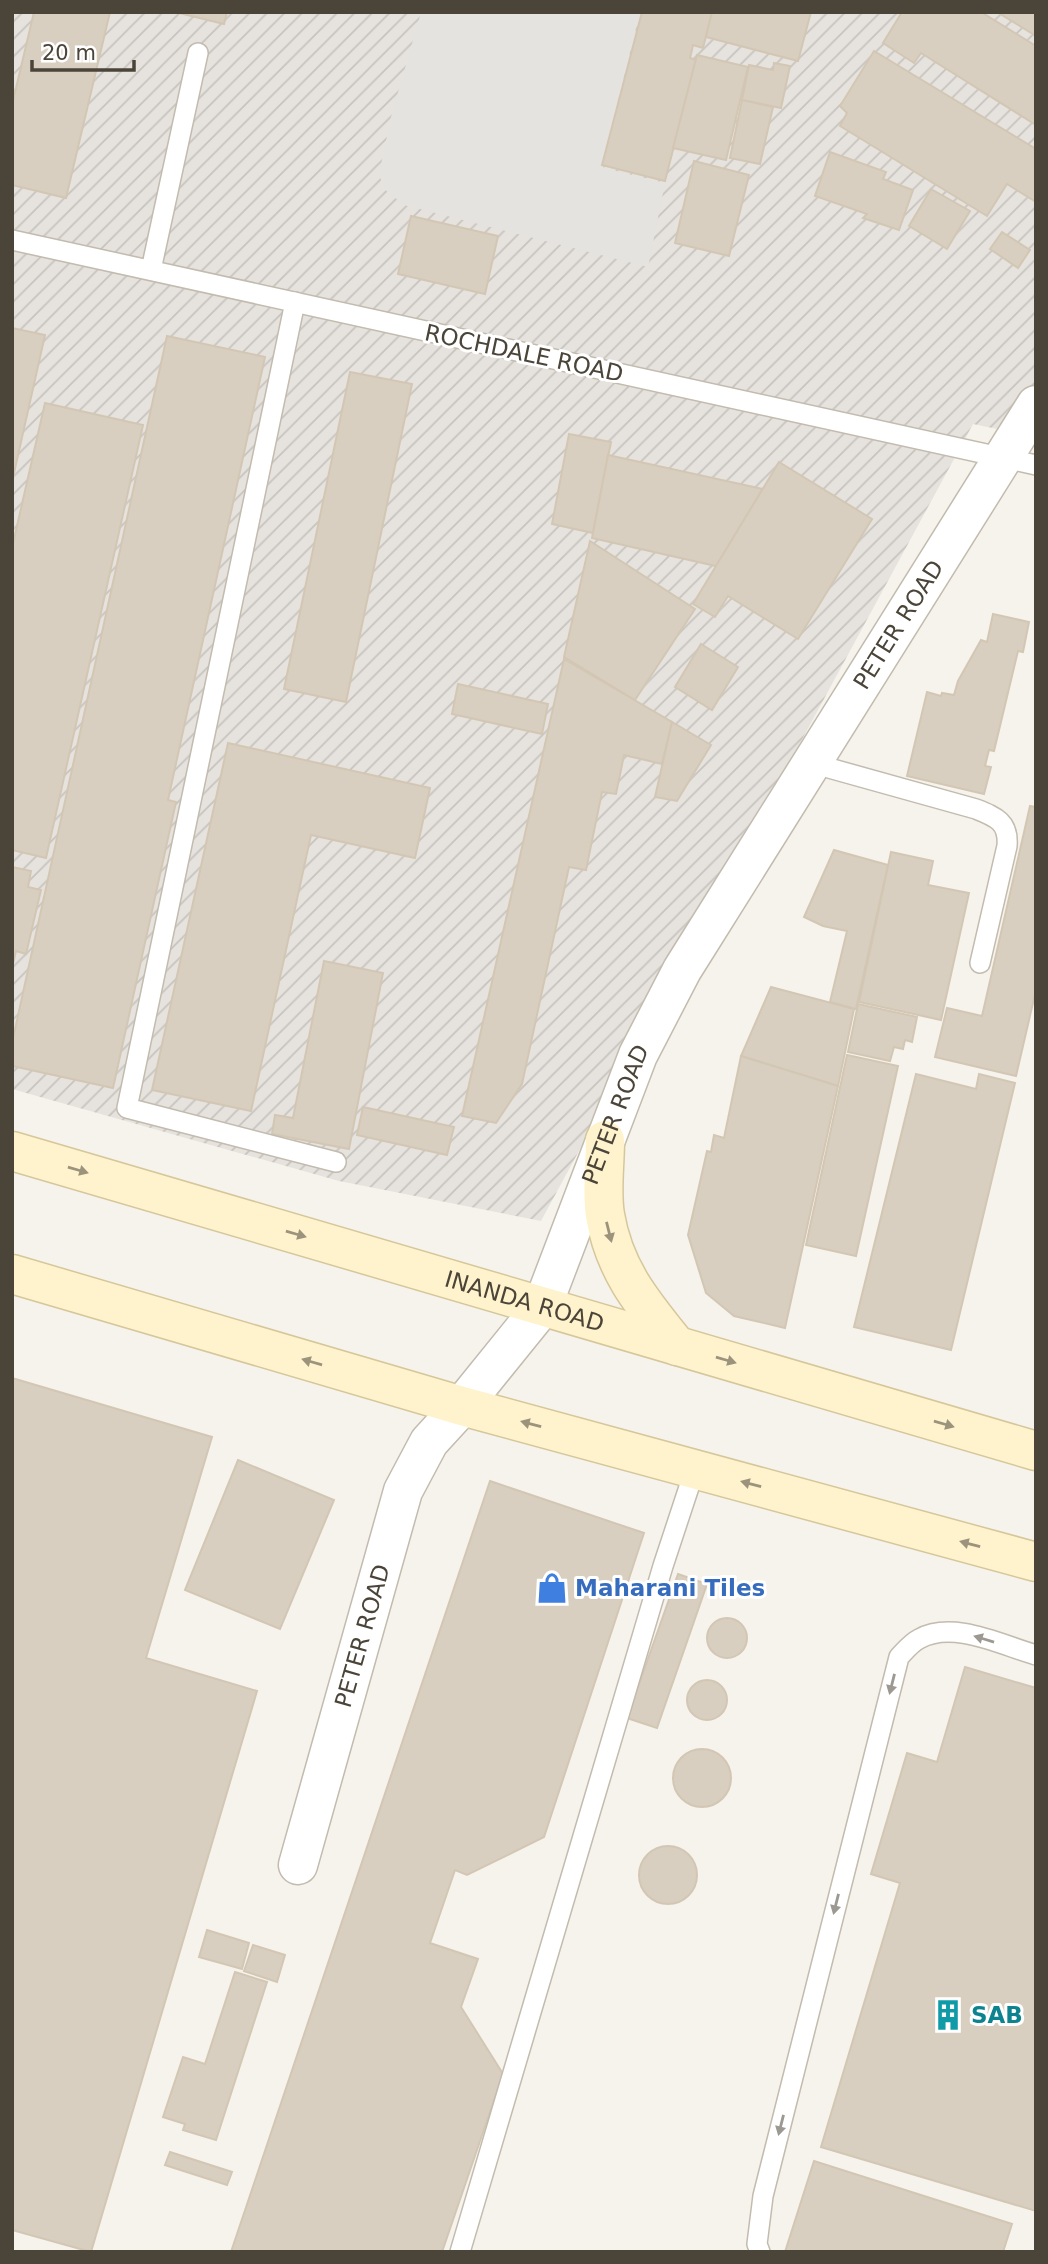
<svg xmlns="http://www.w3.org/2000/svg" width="1048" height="2264" viewBox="0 0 1048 2264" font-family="'DejaVu Sans',sans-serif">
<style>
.industrial{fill:url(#industrial-furrows)}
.parking{fill:#e5e3e0}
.building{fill:#d8cfc1;stroke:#d3c7b4;stroke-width:2}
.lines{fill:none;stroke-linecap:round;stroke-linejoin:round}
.lane-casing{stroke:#c2bbae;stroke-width:22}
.street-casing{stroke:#c2bbae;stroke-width:41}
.secondary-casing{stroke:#d6c79b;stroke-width:41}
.lane{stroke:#fff;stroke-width:19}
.street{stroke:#fff;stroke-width:38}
.secondary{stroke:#fff3cd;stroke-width:38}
.oneway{fill:#9c937c}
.oneway2{fill:#9c9892}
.labels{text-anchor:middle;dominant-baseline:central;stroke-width:6;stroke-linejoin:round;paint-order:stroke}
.street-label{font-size:23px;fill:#4b4439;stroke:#fff}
.shop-label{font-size:23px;font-weight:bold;fill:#366cbe;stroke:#fff;text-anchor:start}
.culture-label{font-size:23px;font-weight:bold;fill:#0d838f;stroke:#fff;text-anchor:start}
</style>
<defs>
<pattern id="industrial-furrows" width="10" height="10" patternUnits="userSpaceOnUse" patternTransform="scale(1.75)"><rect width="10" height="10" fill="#e6e2dd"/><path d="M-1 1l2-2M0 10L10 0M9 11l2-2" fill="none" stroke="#c7c3be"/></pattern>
</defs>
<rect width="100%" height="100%" fill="#f6f3ec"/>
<polygon class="industrial" points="12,12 1036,12 1036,437 973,424 541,1221 339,1181 12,1089"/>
<polygon class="parking" points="421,12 640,12 602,165 604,168 665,183 648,267 404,205 384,189 379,174 391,117"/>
<g class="building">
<polygon points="34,12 110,12 66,198 12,185 12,105"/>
<polygon points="175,12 227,12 224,24"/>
<polygon points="642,12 712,12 703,48 693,45 690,58 696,60 665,181 602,165"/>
<polygon points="712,12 811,12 798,61 706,37"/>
<polygon points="902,12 981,12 1036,46 1036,125 921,53 914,63 883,43"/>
<polygon points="997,12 1036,12 1036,36"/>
<polygon points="874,51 1036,149 1036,202 1007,184 987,216 840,126 847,113 840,106"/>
<polygon points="697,55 748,67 726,160 673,148"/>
<polygon points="774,63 790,66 781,108 742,100 749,65 773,70"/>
<polygon points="742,100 773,107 760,164 730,158"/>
<polygon points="830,152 886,172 883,179 913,190 899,230 863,218 867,214 815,196"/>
<polygon points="694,161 749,175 729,256 675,243"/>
<polygon points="931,189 970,211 947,249 909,226"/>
<polygon points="411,216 498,236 485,294 398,274"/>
<polygon points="1002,232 1030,250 1018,268 990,249"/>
<polygon points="12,328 45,335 12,482"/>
<polygon points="167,336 265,357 168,800 176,802 113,1088 12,1066 12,1043"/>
<polygon points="350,372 412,384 346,702 284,689"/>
<polygon points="45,403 143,425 46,858 12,850 12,548"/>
<polygon points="569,434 611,442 593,533 552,524"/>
<polygon points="608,455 763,489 716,566 592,538"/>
<polygon points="779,462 872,519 798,639 728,596 715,617 693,604"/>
<polygon points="590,541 695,609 635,700 564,657"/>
<polygon points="993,614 1029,622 1023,652 1018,651 994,751 989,750 985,766 991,767 984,794 907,776 927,692 941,696 942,693 954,695 958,681 981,640 987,642"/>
<polygon points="701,644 738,667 712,710 675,687"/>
<polygon points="564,659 672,722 662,764 624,755 616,794 602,792 586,870 569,867 522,1084 496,1123 462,1116"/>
<polygon points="458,684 548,704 542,734 452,714"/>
<polygon points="672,722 711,745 677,801 655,797"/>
<polygon points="228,743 430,788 415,858 311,835 251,1111 152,1090"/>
<polygon points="1030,806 1036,807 1036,990 1016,1076 935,1057 947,1008 982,1016"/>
<polygon points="834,850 888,865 856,1009 830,1002 847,931 823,926 804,917"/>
<polygon points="891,852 933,861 928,885 969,893 941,1020 859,1002"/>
<polygon points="12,867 31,871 28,887 41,890 26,954 16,951 12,968"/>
<polygon points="324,961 383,973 349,1149 272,1134 275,1115 293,1118"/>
<polygon points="771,987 854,1009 838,1086 741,1056"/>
<polygon points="858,1004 917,1017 912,1042 905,1040 903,1049 894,1047 890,1061 848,1052"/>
<polygon points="847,1055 898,1066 856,1256 806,1245"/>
<polygon points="741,1056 838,1086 785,1328 734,1316 706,1293 688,1235 707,1151 711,1152 714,1135 724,1138"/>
<polygon points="916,1074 976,1089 979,1074 1015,1083 951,1350 854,1327"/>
<polygon points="363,1107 454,1127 447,1155 357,1135"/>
<polygon points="12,1378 212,1437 146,1658 257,1691 91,2252 12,2230"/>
<polygon points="238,1460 334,1500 280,1629 185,1590"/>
<polygon points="490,1481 644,1533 544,1837 467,1875 455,1870 430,1943 478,1959 461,2007 503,2074 442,2252 231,2252"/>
<polygon points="678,1574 707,1584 657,1728 627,1718"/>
<circle cx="727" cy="1638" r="20"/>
<polygon points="965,1667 1036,1688 1036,2211 821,2147 900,1883 871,1874 907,1753 937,1762"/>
<circle cx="707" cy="1700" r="20"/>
<circle cx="702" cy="1778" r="29"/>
<circle cx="668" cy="1875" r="29"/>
<polygon points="207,1930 249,1943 242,1969 199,1957"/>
<polygon points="253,1945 285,1955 277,1982 244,1971"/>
<polygon points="235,1972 267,1982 216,2140 183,2130 185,2124 163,2117 183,2057 205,2064"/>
<polygon points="170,2152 232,2172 227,2185 165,2165"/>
<polygon points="814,2161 1012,2224 1003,2252 785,2252"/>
</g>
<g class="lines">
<defs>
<g id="lane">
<polyline points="12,240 1036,465"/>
<polyline points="151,270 198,53"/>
<polyline points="295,302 127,1108 336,1162"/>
<path d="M811,763l165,46c20,8 33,13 31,37l-27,117"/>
<polyline points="460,2252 663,1566 695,1469"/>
<path d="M760,2252l-3,-8 6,-48 136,-539c6,-6 12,-14 20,-18 34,-19 82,6 117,16"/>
</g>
<g id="street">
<path id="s1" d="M298,1865l105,-374 26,-49 33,-36 80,-99 96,-252 44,-85 354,-565"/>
</g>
<g id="secondary">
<path d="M605,1140c0,24 -4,52 0,75 9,55 38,89 72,131"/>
<path id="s2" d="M12,1151l1024,300"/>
<polyline points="12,1274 462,1406 1036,1562"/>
</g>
</defs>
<use href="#lane" class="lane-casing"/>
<use href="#street" class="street-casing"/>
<use href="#secondary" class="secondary-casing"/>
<use href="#lane" class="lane"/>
<use href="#street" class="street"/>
<use href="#secondary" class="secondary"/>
</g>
<defs><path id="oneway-solid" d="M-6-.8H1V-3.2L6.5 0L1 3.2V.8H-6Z" transform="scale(1.75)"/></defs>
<g class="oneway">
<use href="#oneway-solid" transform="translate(78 1170) rotate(16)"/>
<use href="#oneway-solid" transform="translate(609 1232) rotate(76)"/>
<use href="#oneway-solid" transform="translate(296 1234) rotate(16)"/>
<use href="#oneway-solid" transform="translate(726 1360) rotate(16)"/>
<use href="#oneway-solid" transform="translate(312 1362) rotate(-164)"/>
<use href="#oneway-solid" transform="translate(531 1424) rotate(-165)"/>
<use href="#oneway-solid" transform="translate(944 1424) rotate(16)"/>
<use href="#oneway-solid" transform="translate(751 1484) rotate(-165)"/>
<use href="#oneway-solid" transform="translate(970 1544) rotate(-165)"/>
</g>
<g class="oneway2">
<use href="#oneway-solid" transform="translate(984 1639) rotate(-163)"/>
<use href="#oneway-solid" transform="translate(892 1684) rotate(104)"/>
<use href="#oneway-solid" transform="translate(836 1904) rotate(104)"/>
<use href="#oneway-solid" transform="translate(781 2125) rotate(104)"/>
</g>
<defs>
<symbol id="shop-bare" viewBox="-9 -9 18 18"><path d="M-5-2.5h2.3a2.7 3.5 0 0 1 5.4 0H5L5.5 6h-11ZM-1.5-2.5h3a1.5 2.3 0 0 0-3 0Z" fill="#3f7fe0" stroke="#fff" stroke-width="2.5" paint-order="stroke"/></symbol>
<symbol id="building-bare" viewBox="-9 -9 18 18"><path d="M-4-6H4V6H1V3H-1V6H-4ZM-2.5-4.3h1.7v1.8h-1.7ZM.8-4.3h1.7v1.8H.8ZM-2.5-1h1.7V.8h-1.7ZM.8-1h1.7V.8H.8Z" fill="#0f9aa8" stroke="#fff" stroke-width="2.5" paint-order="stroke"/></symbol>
</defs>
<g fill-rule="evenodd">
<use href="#shop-bare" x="530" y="1566" width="44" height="44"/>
<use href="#building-bare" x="926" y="1993" width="44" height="44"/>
</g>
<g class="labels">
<g class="street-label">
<text transform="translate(524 353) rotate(12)">ROCHDALE ROAD</text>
<text stroke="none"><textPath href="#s1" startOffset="1393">PETER ROAD</textPath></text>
<text stroke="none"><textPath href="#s1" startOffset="826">PETER ROAD</textPath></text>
<text stroke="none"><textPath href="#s2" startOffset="534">INANDA ROAD</textPath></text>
<text stroke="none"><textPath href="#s1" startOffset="238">PETER ROAD</textPath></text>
</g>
<g class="shop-label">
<text x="575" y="1588">Maharani Tiles</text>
</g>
<g class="culture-label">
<text x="971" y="2015">SAB</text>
</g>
</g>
<rect width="1048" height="2264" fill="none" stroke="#4b4439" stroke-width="28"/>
<path d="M32 60v10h102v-10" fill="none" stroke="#4b4439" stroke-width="3.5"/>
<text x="42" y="60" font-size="21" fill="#4b4439" stroke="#ffffff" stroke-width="5" paint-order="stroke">20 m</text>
</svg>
